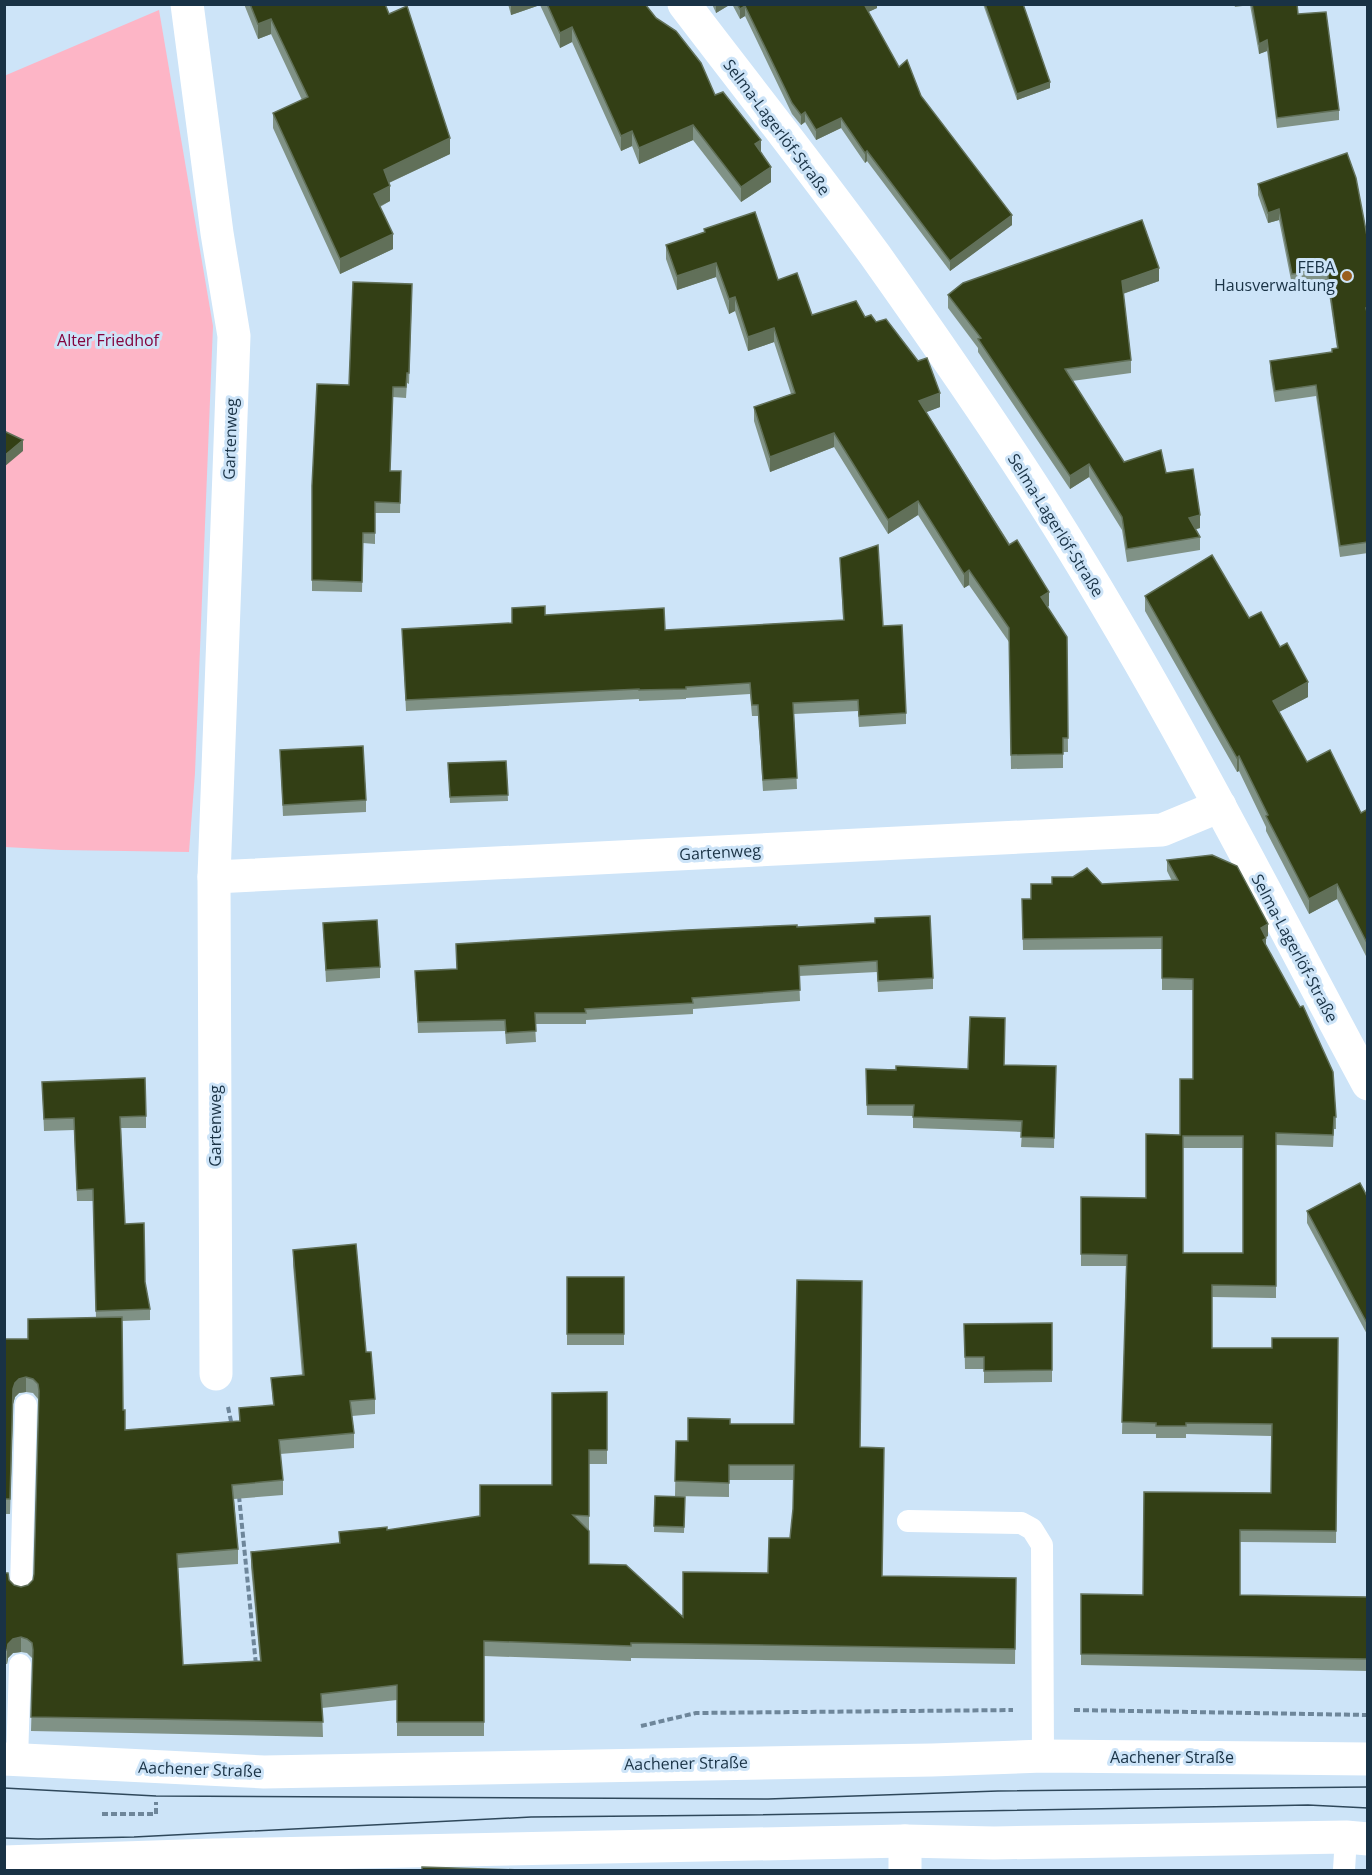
<svg xmlns="http://www.w3.org/2000/svg" width="1372" height="1875" viewBox="0 0 1372 1875" font-family="'Open Sans',sans-serif">
<style>
.green{fill:#fdb5c6}
.lines{fill:none;stroke-linecap:round;stroke-linejoin:round}
.path{stroke:#6e869a;stroke-width:4;stroke-dasharray:6 3;stroke-linecap:butt}
.service{stroke:#fff;stroke-width:22}
.minor{stroke:#fff;stroke-width:33}
.secondary{stroke:#fff;stroke-width:33}
.tram{stroke:#2f485b;stroke-width:1.5}
.wall{fill:#809286;fill-rule:evenodd}
.shaded-wall{fill:#617059}
.building{fill:#333f15;stroke:#617059;stroke-width:1.5;fill-rule:evenodd}
.poi-dot{fill:#9a5f1f;stroke:#cde4f8;stroke-width:2}
.labels{text-anchor:middle;dominant-baseline:central;stroke-width:6;stroke-linejoin:round;paint-order:stroke}
.street-label{font-size:16px;fill:#193245;stroke:#cde4f8}
.poi-label{font-size:16px;fill:#193245;stroke:#cde4f8;text-anchor:end}
.park-label{font-size:16px;fill:#83033d;stroke:#cde4f8}
</style>
<rect width="100%" height="100%" fill="#cde4f8"/>
<polygon class="green" points="159,10 213,326 195,773 189,852 61,850 5,847 4,76"/>
<g class="lines">
<g class="path">
<polyline points="228,1407 232,1426"/>
<polyline points="239,1496 256,1665"/>
<polyline points="1074,1710 1368,1715"/>
<polyline points="641,1726 696,1713 1013,1710"/>
<polyline points="102,1814 156,1814 156,1802"/>
</g>
<g class="service">
<polyline points="908,1521 1021,1523 1032,1529 1042,1545 1043,1756"/>
<polyline points="21,1588 26,1405"/>
<polyline points="17,1760 20,1665"/>
<polyline points="1344,1870 1346,1837"/>
</g>
<g class="minor">
<polyline points="187,4 217,233 234,336 214,877 1162,830 1220,806"/>
<path d="M684,4c64,84 129,166 191,251 56,79 111,158 163,239 122,190 223,391 330,590"/>
<polyline points="214,877 216,1374"/>
<polyline points="905,1870 905,1841"/>
</g>
<g class="secondary">
<polyline points="4,1759 264,1772 932,1760 1043,1756 1368,1759"/>
<polyline points="4,1862 213,1855 905,1841 994,1843 1346,1837 1368,1839"/>
</g>
<g class="tram">
<polyline points="4,1788 156,1796 768,1799 998,1791 1368,1787"/>
<polyline points="4,1838 38,1839 134,1837 531,1817 745,1815 1308,1805 1368,1808"/>
</g>
</g>
<g class="wall">
<polygon points="244,4 385,4 450,154 389,183 390,201 380,207 393,249 340,274 273,128 273,113 302,100 271,34 258,39"/>
<polygon points="508,4 645,4 761,153 771,182 741,202 693,140 639,164 632,146 621,151 572,42 560,48 540,5 511,15"/>
<polygon points="712,4 731,4 716,13"/>
<polygon points="732,4 877,4 877,8 868,12 899,67 921,96 1012,225 950,271 867,161 865,163 841,128 816,140 805,122 801,125 792,114 745,16 740,19"/>
<polygon points="983,4 1023,4 1050,88 1017,100"/>
<polygon points="1234,4 1297,4 1298,14 1339,110 1339,120 1277,128 1267,51 1259,54 1250,5 1235,7"/>
<polygon points="1258,184 1368,241 1368,553 1340,557 1316,396 1275,402 1270,372 1270,361 1332,352 1337,348 1327,280 1292,285 1279,220 1268,223 1258,195"/>
<polygon points="704,229 778,280 812,315 865,317 940,407 926,412 1049,606 1047,607 1067,637 1068,752 1063,752 1063,768 1011,769 1009,642 969,585 964,588 918,515 888,534 834,447 770,472 754,421 754,407 791,394 774,342 748,351 735,311 729,314 716,277 677,290 666,259 666,245 704,232"/>
<polygon points="1159,281 1123,294 1131,360 1131,373 1072,381 1124,462 1166,473 1200,528 1196,529 1200,537 1200,550 1127,562 1122,530 1089,477 1070,489 978,352 978,348 948,308 948,295"/>
<polygon points="412,295 409,384 407,383 406,398 393,397 390,471 401,471 400,513 375,513 375,544 363,543 362,592 312,591 312,486 349,385"/>
<polygon points="840,558 883,626 906,713 906,724 859,727 858,711 794,714 797,789 763,791 758,716 752,716 750,694 686,698 686,699 639,701 639,699 406,711 402,629 512,623 545,615 665,630 843,620"/>
<polygon points="1145,596 1249,618 1308,697 1279,712 1307,762 1361,813 1368,809 1368,960 1337,899 1309,914 1266,831 1266,827 1239,771 1237,772 1145,611"/>
<polygon points="280,750 366,800 366,812 283,816"/>
<polygon points="506,761 508,801 450,803 448,763"/>
<path d="M1167,860l101,76 -2,1v10l70,170v12h-2l-1,18 -57,-2v153l-64,-1v51h60l66,-10 -2,205 -96,-1v53l128,2v74l-287,-6v-71l62,1 128,-102v-57l-85,-2v4h-30v-4h-34l4,-168h-45v-69l65,1 34,-63 13,-56v-89h-31v-41l-139,1 -1,-51h9l71,-15 70,-3 -5,-10zM1183,1148h60v105h-60z"/>
<polygon points="323,923 380,967 380,978 326,982"/>
<polygon points="797,927 933,978 933,989 878,992 877,972 799,976 800,1001 693,1009 693,1014 586,1020 586,1024 535,1024 536,1042 506,1044 505,1031 418,1033 415,971 457,969 456,944"/>
<polygon points="1004,1065 1056,1066 1054,1148 1021,1147 1022,1132 913,1128 913,1116 867,1115 866,1069 968,1069"/>
<polygon points="42,1082 146,1116 146,1128 121,1128 125,1224 145,1282 150,1309 150,1320 122,1321 123,1410 125,1430 239,1421 239,1408 273,1405 271,1378 302,1375 293,1265 293,1250 366,1352 375,1399 375,1414 352,1416 354,1433 354,1448 280,1454 283,1480 283,1495 234,1499 238,1549 238,1564 178,1568 183,1665 260,1661 251,1567 251,1552 339,1543 339,1532 387,1530 480,1516 552,1485 607,1392 607,1464 589,1464 589,1564 683,1617 768,1573 790,1538 793,1509 794,1480 729,1480 729,1497 675,1496 676,1441 688,1441 730,1424 860,1447 882,1576 1016,1578 1015,1664 631,1658 631,1661 484,1656 484,1736 397,1736 397,1700 322,1708 323,1737 31,1731 33,1663 32,1658 27,1653 21,1652 13,1653 8,1658 7,1664 4,1664 4,1573 14,1585 21,1587 28,1585 33,1580 34,1574 39,1404 38,1399 33,1393 26,1392 19,1393 15,1397 13,1404 10,1514 4,1514 4,1339 28,1339 96,1318 93,1201 77,1201 74,1130 44,1131"/>
<polygon points="1368,1198 1368,1336 1307,1223 1307,1211"/>
<rect x="567" y="1277" width="57" height="68"/>
<polygon points="1052,1323 1052,1382 984,1383 984,1369 965,1369 964,1324"/>
<polygon points="655,1496 685,1497 684,1533 654,1532"/>
</g>
<g class="shaded-wall">
<polygon points="511,4 540,4 540,5 511,15"/>
<polygon points="716,4 731,4 716,13"/>
<polygon points="864,4 877,4 877,8 864,14"/>
<polygon points="745,6 745,16 740,19 740,9"/>
<polygon points="271,19 271,34 258,39 258,24"/>
<polygon points="572,27 572,42 560,48 560,33"/>
<polygon points="1267,40 1267,51 1259,54 1259,44"/>
<polygon points="1050,82 1050,88 1017,100 1017,94"/>
<polygon points="805,112 805,122 801,125 801,115"/>
<polygon points="841,118 841,128 816,140 816,130"/>
<polygon points="693,125 693,140 639,164 639,148"/>
<polygon points="632,131 632,146 621,151 621,136"/>
<polygon points="450,138 450,154 384,185 384,170"/>
<polygon points="761,140 761,155 755,144"/>
<polygon points="867,151 867,161 865,163 865,153"/>
<polygon points="771,167 771,182 741,202 741,187"/>
<polygon points="390,186 390,201 374,209 374,194"/>
<polygon points="1279,209 1279,220 1268,223 1268,213"/>
<polygon points="1012,215 1012,225 950,271 950,261"/>
<polygon points="393,234 393,249 340,274 340,259"/>
<polygon points="716,263 716,277 677,290 677,276"/>
<polygon points="1159,268 1159,281 1122,294 1122,281"/>
<polygon points="735,297 735,311 729,314 729,299"/>
<polygon points="774,328 774,342 748,351 748,337"/>
<polygon points="940,393 940,407 919,415 919,401"/>
<polygon points="834,433 834,447 770,472 770,457"/>
<polygon points="23,440 23,451 4,467 4,456"/>
<polygon points="1089,464 1089,477 1070,489 1070,476"/>
<polygon points="918,501 918,515 888,534 888,520"/>
<polygon points="1200,515 1200,528 1189,531 1189,518"/>
<polygon points="969,570 969,585 964,588 964,574"/>
<polygon points="1049,592 1049,606 1041,611 1041,597"/>
<polygon points="1308,682 1308,697 1273,715 1273,701"/>
<polygon points="1239,756 1239,771 1237,772 1237,758"/>
<polygon points="1337,884 1337,899 1309,914 1309,899"/>
<polygon points="1268,924 1268,936 1261,939 1261,928"/>
<polygon points="1266,938 1266,950 1263,940"/>
<polygon points="26,1377 26,1392 19,1393 15,1397 13,1404 10,1514 13,1389 15,1383 19,1379"/>
<polygon points="21,1637 21,1652 13,1653 8,1658 7,1664 7,1650 8,1644 13,1639"/>
</g>
<g class="building">
<polygon points="250,4 385,4 389,14 407,6 450,138 384,170 390,186 374,194 393,234 340,259 273,113 308,97 271,19 258,24"/>
<polygon points="547,4 645,4 656,18 676,31 701,63 715,95 723,92 761,140 755,144 771,167 741,187 693,125 639,148 632,131 621,136 572,27 560,33"/>
<polygon points="737,4 864,4 899,67 907,60 921,96 1012,215 950,261 867,151 865,153 841,118 816,130 805,112 801,115 792,103 745,6 740,9"/>
<polygon points="985,4 1023,4 1050,82 1017,94"/>
<polygon points="1252,4 1297,4 1298,14 1326,12 1339,110 1277,118 1267,40 1259,44"/>
<polygon points="1347,153 1356,178 1368,241 1368,307 1366,308 1368,316 1368,542 1340,546 1316,385 1275,391 1270,361 1332,352 1332,349 1338,348 1327,270 1292,274 1279,209 1268,213 1258,184"/>
<polygon points="755,212 778,280 797,273 812,315 856,301 865,317 871,315 876,322 886,319 918,361 927,358 940,393 919,401 1009,545 1017,540 1049,592 1041,597 1067,637 1068,738 1063,738 1063,754 1011,755 1009,628 969,570 964,574 918,501 888,520 834,433 770,457 754,407 795,393 774,328 748,337 735,297 729,299 716,263 677,276 666,245 705,232 704,229"/>
<polygon points="1142,220 1159,268 1122,281 1131,360 1065,369 1124,462 1161,450 1166,473 1193,469 1200,515 1189,518 1200,537 1127,549 1122,517 1089,464 1070,476 978,339 981,338 948,295 963,283"/>
<polygon points="353,282 412,284 409,373 407,373 406,387 393,387 390,471 401,471 400,503 375,502 375,533 363,533 362,582 312,580 312,486 317,384 349,385"/>
<polygon points="4,431 23,440 4,456"/>
<polygon points="878,545 883,626 902,625 906,713 859,716 858,700 793,703 797,778 763,780 758,705 752,705 750,683 686,687 686,689 639,690 639,689 406,700 402,629 512,623 512,608 545,606 545,615 664,608 665,630 844,620 840,558"/>
<polygon points="1212,555 1249,618 1261,612 1280,647 1287,643 1308,682 1273,701 1307,762 1330,750 1361,813 1368,809 1368,945 1337,884 1309,899 1266,816 1268,815 1239,756 1237,758 1145,596"/>
<polygon points="363,746 366,800 283,805 280,750"/>
<polygon points="506,761 508,795 450,797 448,763"/>
<path d="M1212,855l25,11 31,58 -7,4 5,10 -3,2 37,67 3,-1 30,66 3,45h-2l-1,18 -57,-2v153l-64,-1v63h60v-10h66l-2,193 -96,-1v65l128,2v62l-287,-5v-60l62,1 1,-103 127,1 1,-69 -86,-1v3h-30v-3l-34,-1 5,-167 -46,-1v-57l65,1v-64l34,1v-56h13v-100l-31,-1v-41l-139,2 -1,-40h9v-15h21v-7h21l14,-9 15,16 76,-4 -11,-20zM1183,1136h60v117h-60z"/>
<polygon points="930,916 933,978 878,981 877,961 799,966 800,990 692,998 693,1003 585,1009 586,1013 535,1013 536,1031 506,1033 505,1020 418,1022 415,971 457,969 456,944 687,930 797,925 797,927 875,923 875,918"/>
<polygon points="377,920 380,967 326,970 323,923"/>
<polygon points="970,1017 1005,1018 1004,1065 1056,1066 1054,1138 1021,1137 1022,1121 913,1117 914,1105 867,1105 866,1069 896,1070 896,1066 968,1069"/>
<polygon points="145,1078 146,1116 120,1117 125,1224 144,1223 145,1282 150,1309 96,1311 93,1189 77,1190 74,1118 44,1119 42,1082"/>
<polygon points="1360,1183 1368,1198 1368,1325 1307,1211"/>
<polygon points="356,1244 366,1352 371,1352 375,1399 350,1401 354,1433 279,1440 283,1480 232,1485 238,1549 177,1554 183,1665 261,1661 251,1552 340,1543 339,1532 387,1527 387,1530 480,1516 480,1485 552,1485 552,1393 607,1392 607,1450 589,1450 589,1516 573,1515 589,1531 589,1564 626,1565 683,1617 683,1572 768,1573 769,1538 790,1538 793,1509 794,1465 729,1465 729,1483 675,1481 676,1441 688,1441 688,1418 730,1419 730,1424 794,1424 797,1280 862,1281 860,1447 884,1448 882,1576 1016,1578 1015,1649 631,1643 631,1646 484,1641 484,1722 397,1722 397,1685 321,1694 323,1722 31,1717 33,1650 32,1643 27,1639 21,1637 13,1639 8,1644 7,1650 4,1650 4,1573 8,1573 9,1580 14,1585 21,1587 28,1585 33,1580 34,1574 39,1391 38,1384 33,1379 26,1377 19,1379 15,1383 13,1389 10,1499 4,1499 4,1339 28,1339 28,1319 122,1317 123,1410 125,1410 125,1430 240,1421 239,1408 274,1405 271,1378 304,1375 293,1250"/>
<rect x="567" y="1277" width="57" height="57"/>
<polygon points="1052,1323 1052,1370 984,1371 984,1357 965,1357 964,1324"/>
<polygon points="655,1496 685,1497 684,1527 654,1526"/>
<polygon points="422,1867 521,1870 422,1870"/>
</g>
<circle class="poi-dot" cx="1347" cy="276" r="6"/>
<g class="labels">
<g class="street-label">
<text transform="translate(777 127) rotate(53)">Selma-Lagerlöf-Straße</text>
<text transform="translate(230 439) rotate(-88)">Gartenweg</text>
<text transform="translate(1056 525) rotate(58)">Selma-Lagerlöf-Straße</text>
<text transform="translate(720 852) rotate(-3)">Gartenweg</text>
<text transform="translate(1295 948) rotate(62)">Selma-Lagerlöf-Straße</text>
<text transform="translate(215 1126) rotate(-90)">Gartenweg</text>
<text x="1172" y="1757">Aachener Straße</text>
<text transform="translate(686 1763) rotate(-1)">Aachener Straße</text>
<text transform="translate(200 1769) rotate(2)">Aachener Straße</text>
</g>
<g class="poi-label">
<text x="1335" y="267">FEBA<tspan x="1335" dy="18">Hausverwaltung</tspan></text>
</g>
<g class="park-label">
<text x="108" y="340">Alter Friedhof</text>
</g>
</g>
<rect width="1372" height="1875" fill="none" stroke="#193245" stroke-width="12"/>
</svg>
